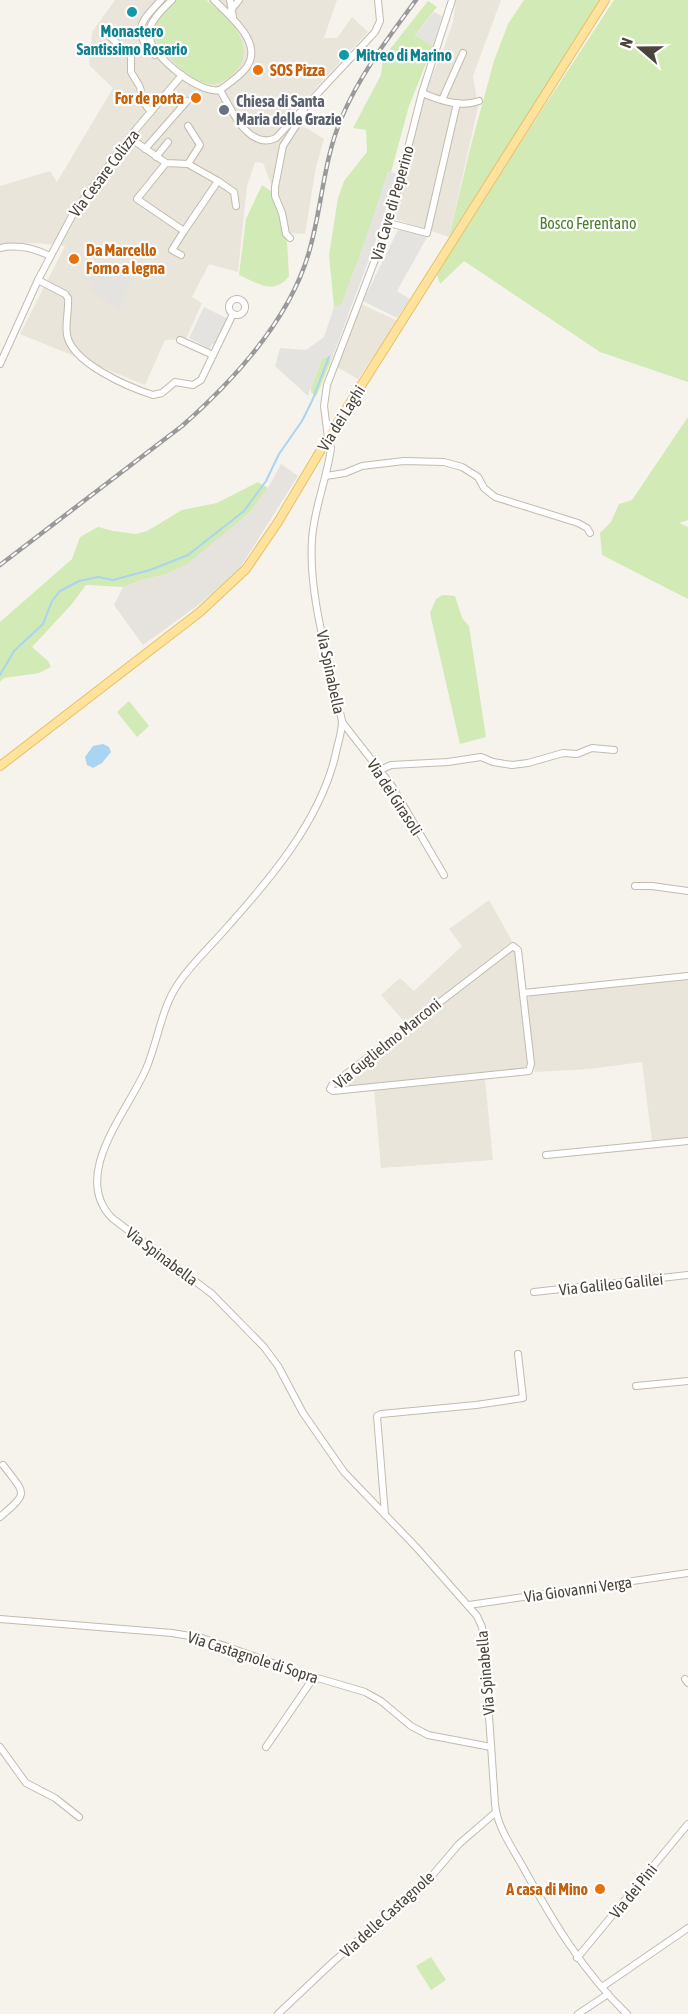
<svg xmlns="http://www.w3.org/2000/svg" width="688" height="2014" viewBox="0 0 688 2014" font-family="'Asap Condensed',sans-serif">
<style>
.residential{fill:#eae5da}
.industrial{fill:#e6e2dd}
.green{fill:#d2eab5}
.parking{fill:#e5e3e0}
.water{fill:#a9d4f2}
.lines{fill:none;stroke-linecap:round;stroke-linejoin:round}
.stream{stroke:#a9d4f2;stroke-width:2}
.minor-casing{stroke:#c2bbae;stroke-width:8}
.major-casing{stroke:#e6c16a;stroke-width:10}
.minor{stroke:#fff;stroke-width:6}
.major{stroke:#ffe39c;stroke-width:8}
.rail-casing{stroke:#9a9a9a;stroke-width:4.5}
.rail{stroke:#fff;stroke-width:2;stroke-dasharray:7;stroke-linecap:butt}
.culture-dot{fill:#0f9aa8;stroke:#fff;stroke-width:2}
.food-dot{fill:#e8710a;stroke:#fff;stroke-width:2}
.worship-dot{fill:#6b7280;stroke:#fff;stroke-width:2}
.labels{text-anchor:middle;dominant-baseline:central;stroke-width:4.5;stroke-linejoin:round;paint-order:stroke}
.culture-label{font-size:16px;font-weight:bold;fill:#0d838f;stroke:#fff}
.food-label{font-size:16px;font-weight:bold;fill:#c56008;stroke:#fff;text-anchor:start}
.worship-label{font-size:16px;font-weight:bold;fill:#5b616d;stroke:#fff;text-anchor:start}
.street-label{font-size:16px;fill:#4b4439;stroke:#fff}
.park-label{font-size:16px;fill:#4a7f2a;stroke:#fff}
</style>
<rect width="100%" height="100%" fill="#f6f3ec"/>
<g class="residential">
<polygon points="115,0 337,0 324,38 337,38 352,17 368,32 289,117 324,139 316,167 305,234 290,233 263,163 255,162 247,186 238,272 209,264 192,297 202,303 186,339 165,340 145,385 20,334 65,246 36,243 0,245 0,186 50,171 57,182 113,88 89,65 92,32"/>
<polygon points="456,0 501,0 473,76 478,107 449,237 395,219 424,94 443,51 453,22"/>
<polygon points="361,304 398,321 358,379 337,367"/>
<polygon points="489,900 512,941 406,1024 381,995 400,978 414,991 462,946 449,929"/>
<polygon points="508,951 513,951 516,953 530,1066 528,1070 334,1089 333,1087"/>
<polygon points="688,979 688,1138 652,1141 642,1062 590,1069 535,1072 527,1000 531,995"/>
<polygon points="485,1079 493,1160 381,1168 374,1089"/>
</g>
<polygon class="industrial" points="281,464 298,476 238,571 197,606 143,645 114,605 123,587 141,580 163,575 220,536 249,513 268,488"/>
<g class="green">
<path d="M178,0h27c25,17 57,50 26,76 -8,6 -17,10 -26,7 -16,-3 -42,-31 -51,-45 -4,-17 12,-29 24,-38z"/>
<polygon points="524,0 601,0 449,237 471,145 494,61 508,24"/>
<polygon points="614,0 688,0 688,382 600,352 464,261 440,284 437,275 451,249"/>
<polygon points="428,1 437,7 415,35 433,46 409,106 391,172 388,172 370,227 342,304 334,307 329,255 338,198 344,181 367,152 366,130 353,128 381,75 383,58"/>
<path d="M262,185l9,6 16,51 2,34c-15,20 -32,7 -50,-1l7,-56z"/>
<polygon points="326,357 329,357 331,361 316,397 311,392 311,388 322,359"/>
<polygon points="688,417 688,520 679,523 688,527 688,599 602,555 600,533 611,522 619,504 632,500"/>
<polygon points="258,482 268,488 249,513 187,564 163,575 141,580 123,587 86,585 71,605 32,647 48,661 51,667 39,673 4,678 0,682 0,622 72,559 80,537 98,527 113,531 136,534 147,531 182,510 217,503"/>
<polygon points="443,595 455,596 462,618 469,626 486,737 460,744 430,613 436,599"/>
<polygon points="129,701 149,726 137,737 117,712"/>
<polygon points="431,1957 446,1980 431,1990 416,1966"/>
</g>
<g class="parking">
<polygon points="434,12 442,16 433,46 415,35"/>
<polygon points="388,171 396,174 379,232 331,361 328,357 322,359 308,396 275,366 280,348 306,350 324,337 334,307 342,304 343,301 370,227"/>
<polygon points="399,228 427,237 397,291 410,299 397,318 363,301"/>
<polygon points="98,262 133,278 119,310 89,290 92,287 88,283"/>
<polygon points="204,307 228,319 215,345 212,344 210,349 189,338"/>
</g>
<polygon class="water" points="103,744 109,747 111,752 102,763 93,768 87,765 85,757 93,746"/>
<g class="lines">
<polyline class="stream" points="0,675 14,651 43,624 52,601 60,591 79,581 98,577 113,580 150,570 188,555 244,511 266,481 279,454 302,421 312,401 329,357"/>
<defs>
<g id="minor">
<path d="M172,0c-8,8 -24,22 -23,35 1,20 51,60 71,55 8,-6 19,-13 26,-22 19,-25 -17,-52 -32,-68"/>
<polyline points="230,0 233,17"/>
<path d="M452,0l-30,93 -33,130 -62,162 -3,21 4,32 3,10c-4,31 -17,60 -19,91 -4,57 18,126 30,182 0,13 -5,24 -7,36 -16,64 -63,120 -106,168 -17,20 -37,38 -51,59 -17,25 -20,57 -32,85 -18,42 -76,106 -34,149l100,76 52,53 14,19 25,47 41,59 73,76 60,68 5,11 2,15 11,162c2,23 17,43 28,63 29,53 60,105 104,147"/>
<polyline points="231,10 239,0"/>
<polyline points="107,34 131,56 131,72 140,87 143,102 151,112"/>
<path d="M155,55c-25,-24 -14,-33 6,-55"/>
<path d="M220,90c11,19 29,61 56,48l99,-106 5,-11 -2,-21"/>
<path d="M422,93c17,7 39,15 57,8"/>
<polyline points="442,100 463,53"/>
<polyline points="130,138 166,163 188,164 218,181 184,231 137,199 166,163"/>
<polyline points="145,149 187,101"/>
<polyline points="156,157 168,142"/>
<polyline points="188,164 200,145 188,126"/>
<polyline points="218,181 234,192 236,206"/>
<polyline points="389,223 427,233 457,103"/>
<polyline points="290,238 286,234 282,213 275,196 275,187 283,146 304,113 304,108"/>
<path d="M0,248c18,-4 34,0 50,8"/>
<polyline points="181,255 172,250 184,231"/>
<path d="M38,280l27,14 3,4c1,12 -3,25 -1,37 5,28 61,52 86,60l9,-2 13,-11 18,3 8,-5 32,-66"/>
<circle cx="237" cy="307" r="8"/>
<polyline points="180,340 213,355"/>
<polyline points="0,364 38,280 74,212 137,128 182,75"/>
<polyline points="326,476 345,473 362,466 404,461 444,462 462,467 478,477 484,488 495,497 578,523 587,528 590,533"/>
<polyline points="342,722 392,786 444,875"/>
<polyline points="380,770 391,765 448,762 481,757 493,762 512,765 528,763 563,753 577,754 592,748 614,750"/>
<polyline points="635,886 652,886 688,891"/>
<polygon points="513,946 518,950 531,1064 529,1071 333,1091 330,1089 332,1085"/>
<polyline points="523,993 688,976"/>
<polyline points="546,1155 688,1141"/>
<polyline points="534,1292 688,1275"/>
<polyline points="636,1386 688,1381"/>
<polyline points="385,1515 377,1416 381,1414 476,1405 523,1398 518,1354"/>
<path d="M0,1517c29,-25 26,-22 3,-52"/>
<polyline points="469,1605 688,1573"/>
<polyline points="0,1619 172,1633 202,1638 304,1674 365,1692 381,1701 411,1726 428,1735 491,1747"/>
<polyline points="685,1679 688,1683"/>
<polyline points="0,1747 26,1783 55,1798 79,1817"/>
<polyline points="266,1747 314,1677"/>
<polyline points="577,1958 688,1824"/>
<polyline points="602,1987 688,1928"/>
<polyline points="278,2014 333,1962 430,1878 459,1844 496,1812"/>
<polyline points="578,2014 608,1994"/>
</g>
<polyline id="major" points="0,766 200,612 246,569 278,522 328,438 605,0"/>
</defs>
<use href="#minor" class="minor-casing"/>
<use href="#major" class="major-casing"/>
<use href="#minor" class="minor"/>
<use href="#major" class="major"/>
<defs>
<path id="rail" d="M0,565l182,-139c51,-45 108,-107 127,-174 13,-44 14,-90 32,-133 18,-43 47,-81 75,-119"/>
</defs>
<use href="#rail" class="rail-casing"/>
<use href="#rail" class="rail"/>
</g>
<g class="culture-dot">
<circle cx="132" cy="12" r="6"/>
<circle cx="344" cy="55" r="6"/>
</g>
<g class="food-dot">
<circle cx="258" cy="70" r="6"/>
<circle cx="196" cy="98" r="6"/>
<circle cx="74" cy="259" r="6"/>
<circle cx="600" cy="1889" r="6"/>
</g>
<circle class="worship-dot" cx="224" cy="110" r="6"/>
<g class="labels">
<g class="culture-label">
<text x="132" y="31">Monastero<tspan x="132" dy="18">Santissimo Rosario</tspan></text>
<text x="356" y="55" text-anchor="start">Mitreo di Marino</text>
</g>
<g class="food-label">
<text x="270" y="70">SOS Pizza</text>
<text x="184" y="98" text-anchor="end">For de porta</text>
<text x="86" y="250">Da Marcello<tspan x="86" dy="18">Forno a legna</tspan></text>
<text x="588" y="1889" text-anchor="end">A casa di Mino</text>
</g>
<g class="worship-label">
<text x="236" y="101">Chiesa di Santa<tspan x="236" dy="18">Maria delle Grazie</tspan></text>
</g>
<g class="street-label">
<text transform="translate(104 173) rotate(-53)">Via Cesare Colizza</text>
<text transform="translate(392 203) rotate(-74)">Via Cave di Peperino</text>
<text transform="translate(341 418) rotate(-58)">Via dei Laghi</text>
<text transform="translate(331 672) rotate(78)">Via Spinabella</text>
<text transform="translate(395 797) rotate(57)">Via dei Girasoli</text>
<text transform="translate(387 1043) rotate(-39)">Via Guglielmo Marconi</text>
<text transform="translate(162 1256) rotate(37)">Via Spinabella</text>
<text transform="translate(611 1284) rotate(-6)">Via Galileo Galilei</text>
<text transform="translate(578 1589) rotate(-8)">Via Giovanni Verga</text>
<text transform="translate(253 1657) rotate(18)">Via Castagnole di Sopra</text>
<text transform="translate(485 1673) rotate(-95)">Via Spinabella</text>
<text transform="translate(633 1891) rotate(-51)">Via dei Pini</text>
<text transform="translate(387 1914) rotate(-42)">Via delle Castagnole</text>
</g>
<g class="park-label">
<text x="588" y="223">Bosco Ferentano</text>
</g>
</g>
<g transform="translate(640 48) rotate(290)" stroke="#ffffff" stroke-width="4.5" paint-order="stroke">
<path d="M0-4.5L10 22L0 15L-10 22Z" fill="#4b4439"/>
<text y="-9" font-size="16" font-weight="bold" text-anchor="middle" fill="#4b4439">N</text>
</g>
</svg>
